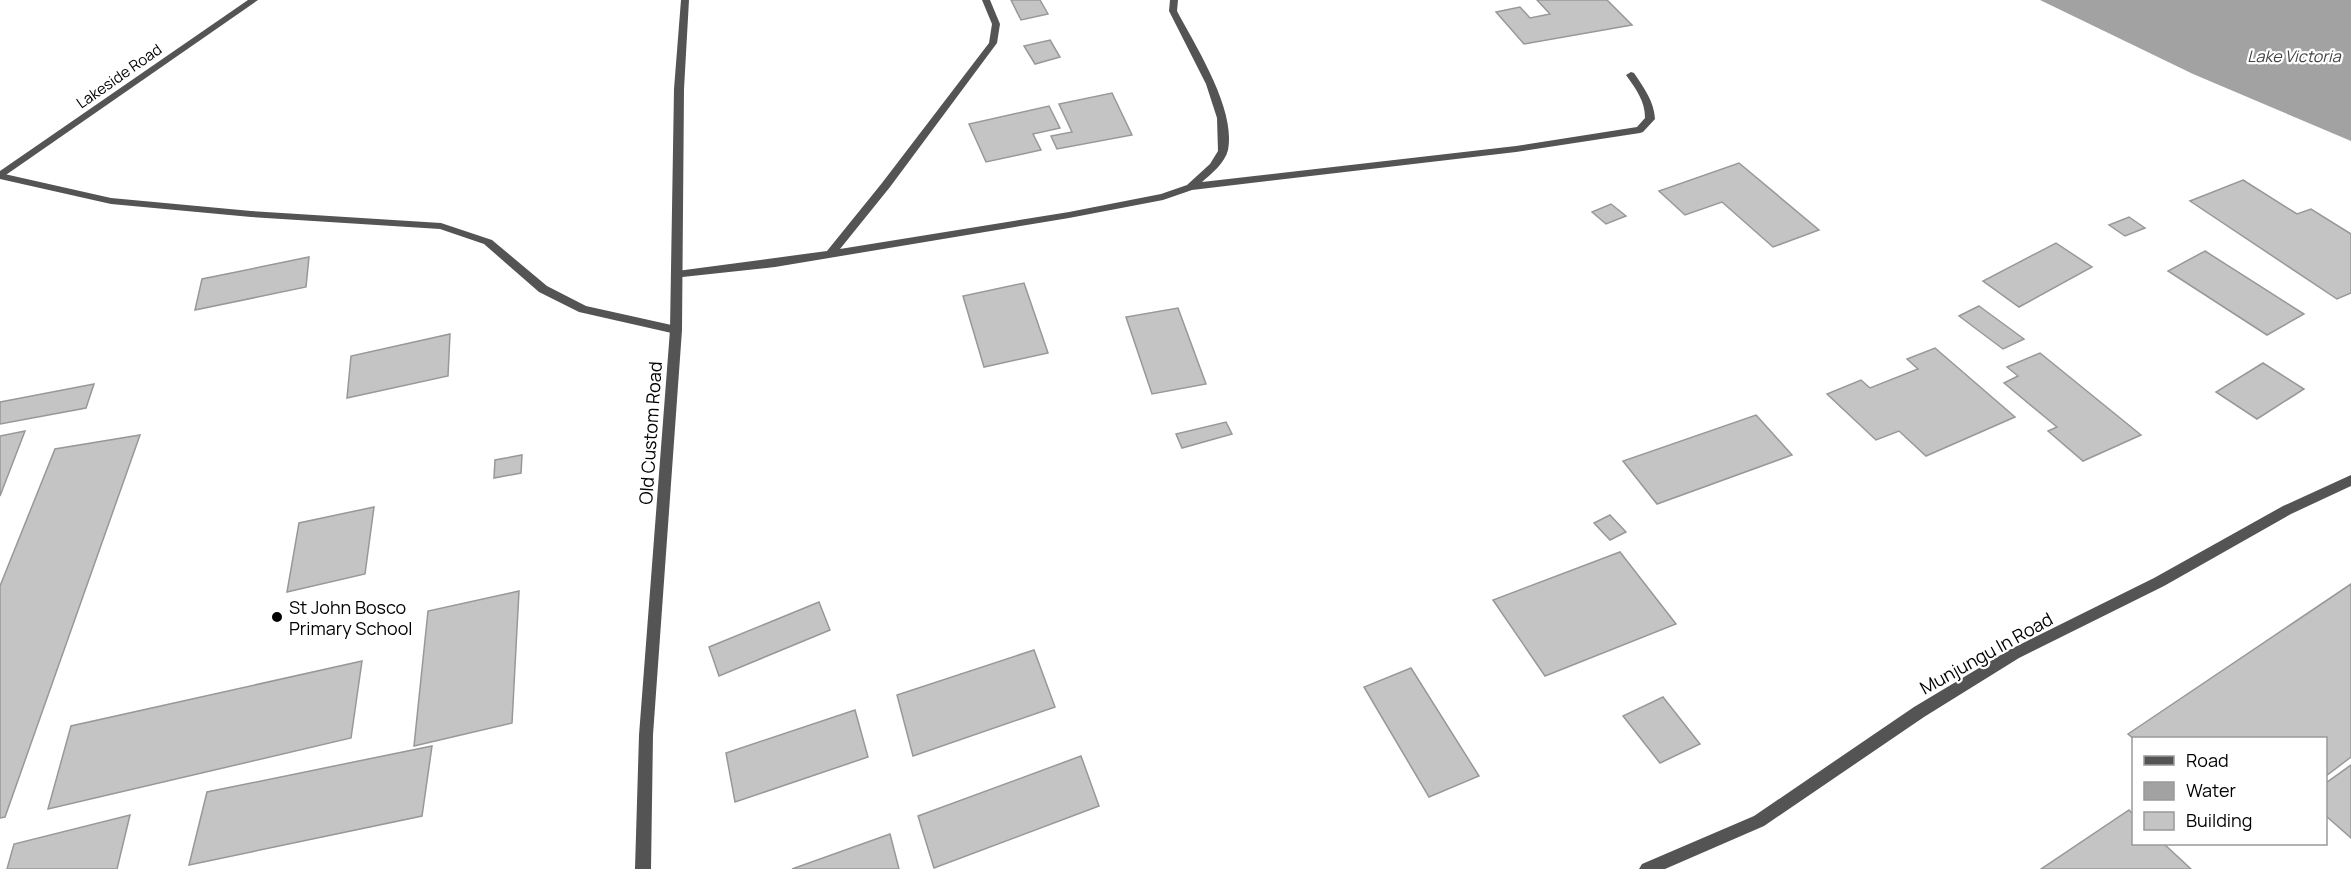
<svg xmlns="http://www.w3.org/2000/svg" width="2351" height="869" viewBox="0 0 2351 869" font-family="Manrope,sans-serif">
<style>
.water{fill:#a2a2a2}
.building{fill:#c4c4c4;stroke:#989898;stroke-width:1.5}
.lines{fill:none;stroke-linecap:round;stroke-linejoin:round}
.service{fill:#545454;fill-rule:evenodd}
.minor{fill:#545454;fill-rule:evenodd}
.tertiary{fill:#545454;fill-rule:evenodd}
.poi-dot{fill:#000;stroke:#fff;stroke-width:2}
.labels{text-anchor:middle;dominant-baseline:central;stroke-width:4.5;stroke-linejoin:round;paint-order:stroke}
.far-street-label{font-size:15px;fill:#000;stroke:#fff}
.far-water-label{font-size:16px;font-style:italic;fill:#434343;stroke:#fff}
.street-label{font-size:18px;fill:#000;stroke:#fff}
.poi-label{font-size:18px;fill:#000;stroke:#fff;text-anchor:start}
</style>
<rect width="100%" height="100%" fill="#fff"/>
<polygon class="water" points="2040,0 2351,0 2351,141 2193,74"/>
<g class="building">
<polygon points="1011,0 1040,0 1048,14 1021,20"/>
<polygon points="1537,0 1607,0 1632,25 1524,44 1496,12 1520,7 1530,18 1550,14"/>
<polygon points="1050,40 1060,57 1035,64 1024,46"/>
<polygon points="1112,93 1132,135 1057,149 1051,136 1072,132 1059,104"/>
<polygon points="1049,106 1060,128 1033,134 1041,150 986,162 969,124"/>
<polygon points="1739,163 1819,230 1773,247 1722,202 1685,215 1659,191"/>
<polygon points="2243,180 2297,214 2311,209 2351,234 2351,293 2337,299 2190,201"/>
<polygon points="1611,204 1626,216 1606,224 1592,212"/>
<polygon points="2129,217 2145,228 2125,236 2109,225"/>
<polygon points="2056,243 2092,267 2019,307 1983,281"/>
<polygon points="2205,251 2304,314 2267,335 2168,271"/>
<polygon points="309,257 306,287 195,310 202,279"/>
<polygon points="1024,283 1048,353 984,367 963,296"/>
<polygon points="1979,306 2024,339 2003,349 1959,316"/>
<polygon points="1178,308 1206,384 1152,394 1126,317"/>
<polygon points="450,334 448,376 347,398 351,356"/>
<polygon points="1935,348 2015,417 1926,456 1899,431 1876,440 1827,394 1861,380 1870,388 1918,369 1907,359"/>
<polygon points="2040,353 2141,435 2083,461 2048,431 2057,427 2004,383 2018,376 2007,367"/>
<polygon points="2263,363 2304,389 2257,419 2216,392"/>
<polygon points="94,384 86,408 0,424 0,402"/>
<polygon points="1756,415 1792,455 1657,504 1623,461"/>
<polygon points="1226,422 1232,434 1182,448 1176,434"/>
<polygon points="25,431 0,496 0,436"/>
<polygon points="140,435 5,817 0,818 0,586 55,449"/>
<polygon points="522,455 521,473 494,478 495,460"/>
<polygon points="374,507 365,574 287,592 299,523"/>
<polygon points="1610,515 1626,532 1610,540 1594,523"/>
<polygon points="1620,552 1676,624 1545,676 1493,600"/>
<polygon points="2351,584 2351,757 2326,776 2326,738 2134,739 2128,734"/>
<polygon points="519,591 512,723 414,746 428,611"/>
<polygon points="819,602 830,630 719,676 709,647"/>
<polygon points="1034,650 1055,707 913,756 897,695"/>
<polygon points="362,661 351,738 48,809 71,726"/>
<polygon points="1411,668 1479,776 1429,797 1364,687"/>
<polygon points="1663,697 1700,744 1660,763 1623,716"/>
<polygon points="855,710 868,757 735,802 726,753"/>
<polygon points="432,746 422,816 189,865 207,792"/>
<polygon points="1081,756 1099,806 934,868 918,816"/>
<polygon points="2351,765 2351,838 2326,816 2326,783"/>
<polygon points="2129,810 2134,815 2134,844 2164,844 2191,869 2041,869"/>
<polygon points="130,815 117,869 7,869 14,844"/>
<polygon points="890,834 899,869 792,869"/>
</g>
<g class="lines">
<polygon class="service" points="0,173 111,198 251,211 441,223 492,240 547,286 586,306 676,326 682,330 676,334 579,312 539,292 484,244 440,229 251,217 111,204 0,179"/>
<g class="minor">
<path d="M982,0h8l10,24 -3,19 -107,144 -50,62 229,-37 92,-18 26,-9 23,-21 8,-13 -1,-33 -11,-34 -37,-73 1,-11h8l-1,11c19,36 59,98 51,139 -3,13 -17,24 -26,32l314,-36 121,-19 8,-9c0,-17 -9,-29 -19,-43l5,-3 3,1c10,15 20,28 21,46l-12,13 -3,1 -124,19 -324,38 -29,10 -94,18 -294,49 -102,11 -1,-3 1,-3 4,-1 150,-20 55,-68 107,-140 3,-19z"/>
<polygon points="2351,475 2351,486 2291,514 2164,586 2019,658 1924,717 1764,826 1665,869 1639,869 1642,864 1754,816 1914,707 2009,650 2154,578 2283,506"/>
</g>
<g class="tertiary">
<polygon points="248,0 258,0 0,179 0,171"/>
<polygon points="681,0 689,0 684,89 682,330 653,735 651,869 635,869 639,735 670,330 674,89"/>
</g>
</g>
<circle class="poi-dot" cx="277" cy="617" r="6"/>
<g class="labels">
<g class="far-street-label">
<text transform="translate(119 76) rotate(-35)">Lakeside Road</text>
</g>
<g class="far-water-label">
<text x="2294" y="56">Lake Victoria</text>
</g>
<g class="street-label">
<text transform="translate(650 433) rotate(-86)">Old Custom Road</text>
<text transform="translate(1986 653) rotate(-29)">Munjungu In Road</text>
</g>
<g class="poi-label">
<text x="289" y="607">St John Bosco<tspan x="289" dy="21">Primary School</tspan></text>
</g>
</g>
<rect x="2132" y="737" width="195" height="108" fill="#ffffff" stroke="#999999" stroke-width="1.5"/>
<rect x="2144" y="756" width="30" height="9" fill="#545454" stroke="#999999" stroke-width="1.5"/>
<text x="2186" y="767" font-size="18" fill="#000000">Road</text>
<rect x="2144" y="782" width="30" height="18" fill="#a2a2a2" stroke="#999999" stroke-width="1.5"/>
<text x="2186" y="797" font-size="18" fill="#000000">Water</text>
<rect x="2144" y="812" width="30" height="18" fill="#c4c4c4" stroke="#999999" stroke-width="1.5"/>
<text x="2186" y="827" font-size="18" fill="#000000">Building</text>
</svg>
